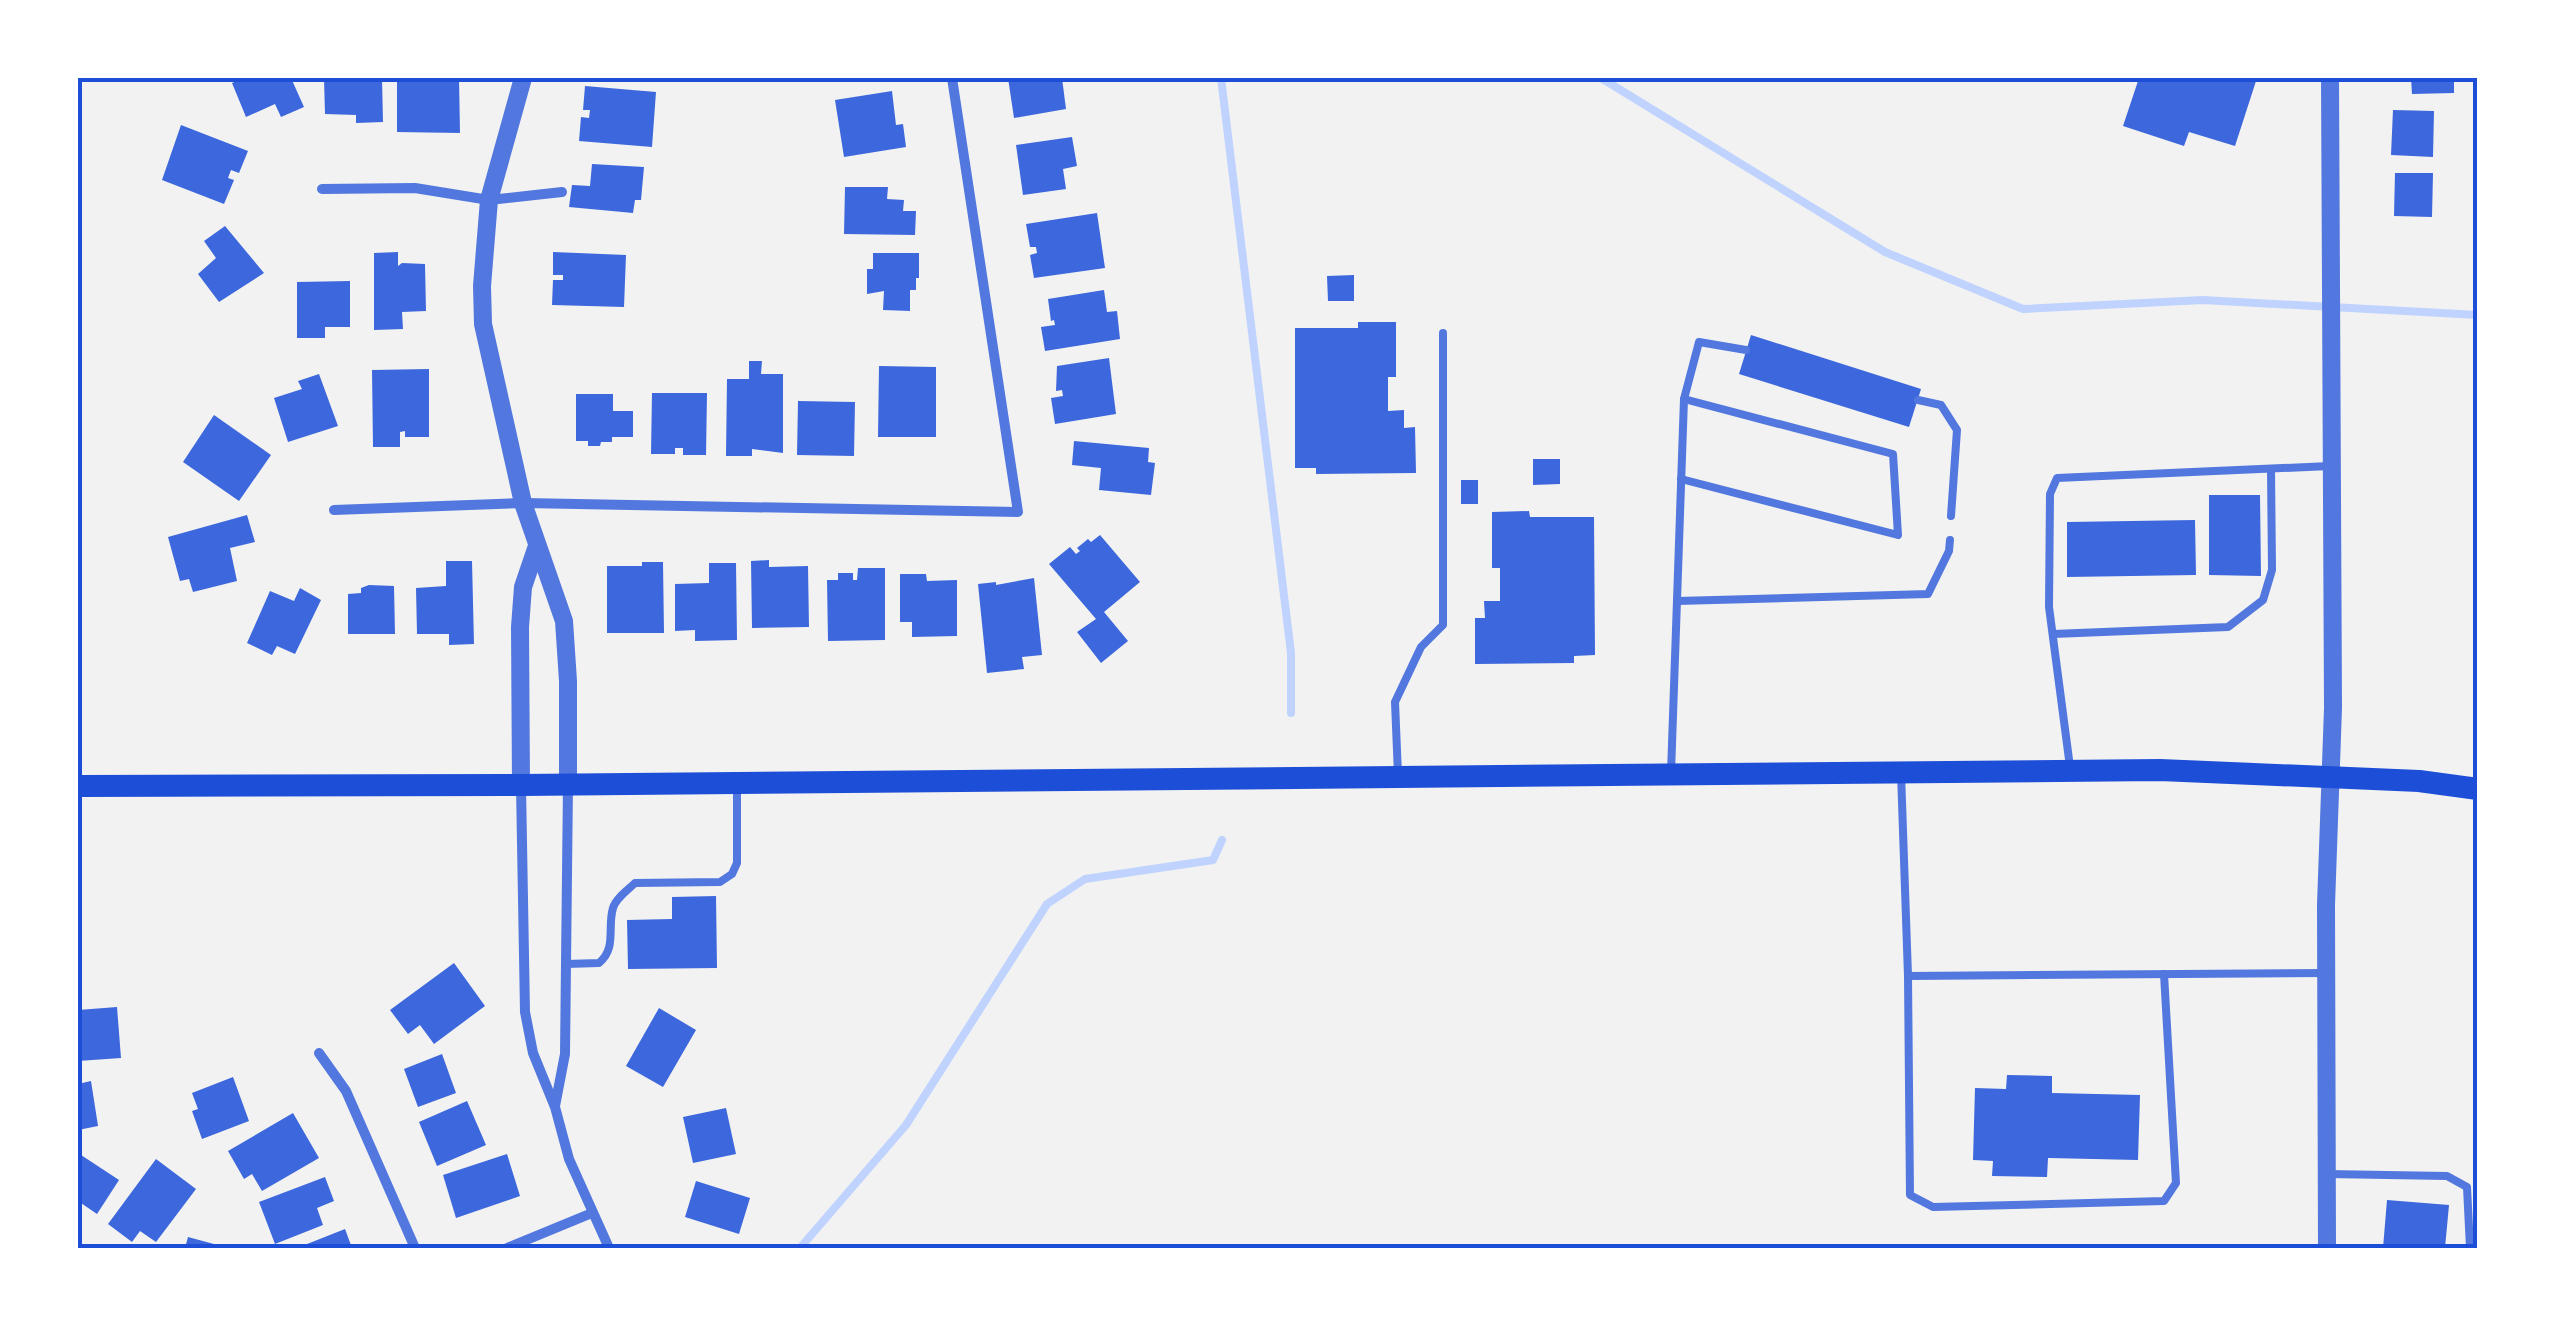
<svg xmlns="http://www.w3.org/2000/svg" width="2555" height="1326" viewBox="0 0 2555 1326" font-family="'DejaVu Sans',sans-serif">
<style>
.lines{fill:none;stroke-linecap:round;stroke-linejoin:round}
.stream{stroke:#bfd3fe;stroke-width:8}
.building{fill:#3d67dc}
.service{stroke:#5277de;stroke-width:8}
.minor{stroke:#5277de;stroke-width:10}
.tertiary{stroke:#5277de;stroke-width:18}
.primary{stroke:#1d4ed8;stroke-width:22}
.neatline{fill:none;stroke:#1d4ed8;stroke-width:4}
</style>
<rect width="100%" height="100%" fill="#f2f2f2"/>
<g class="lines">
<g class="stream">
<polyline points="1221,78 1291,653 1291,713"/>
<polyline points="1601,78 1885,252 2023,309 2203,300 2478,315"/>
<polyline points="800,1248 906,1125 1047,904 1085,879 1213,860 1222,840"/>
</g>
</g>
<g class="building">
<polygon points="244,78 291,78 304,107 281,117 275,104 246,117 232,83"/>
<polygon points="324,78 382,78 383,122 356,123 356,115 325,114"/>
<polygon points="397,78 459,78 460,133 397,132"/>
<polygon points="1008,78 1062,78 1066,109 1014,118"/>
<polygon points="2139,78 2257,78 2235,146 2189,132 2184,146 2123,126"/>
<polygon points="2411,78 2454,78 2454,93 2412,94"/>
<polygon points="585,86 656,92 652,147 579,141 581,117 589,118 590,110 583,110"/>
<polygon points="892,91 896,125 903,124 906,147 844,157 835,100"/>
<polygon points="2393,110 2434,111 2433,157 2391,155"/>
<polygon points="181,125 248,151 239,173 231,170 228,178 234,180 224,204 162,180"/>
<polygon points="1072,137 1077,166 1063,169 1066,189 1023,195 1016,145"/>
<polygon points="592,164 644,167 641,200 635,200 633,213 569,207 572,185 590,186"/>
<polygon points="2395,173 2433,173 2432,217 2394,216"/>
<polygon points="845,187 888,187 887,199 904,200 903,211 916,211 915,235 844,234"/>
<polygon points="1097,213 1105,268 1034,278 1030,255 1037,253 1036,247 1030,247 1026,224"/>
<polygon points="225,226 264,273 219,302 198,274 216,258 204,241"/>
<polygon points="398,252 398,266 402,263 425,264 426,311 402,312 403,329 374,330 374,253"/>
<polygon points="553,252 626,255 624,307 552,305 553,280 563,280 563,275 553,275"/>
<polygon points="873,253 919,253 919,278 916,278 916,290 910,290 910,311 883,310 884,291 867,294 867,269 873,269"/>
<polygon points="1354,275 1354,301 1328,301 1327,276"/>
<polygon points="350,281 350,327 325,327 325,338 297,338 297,282"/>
<polygon points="1104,290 1107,312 1117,311 1120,339 1045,351 1041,327 1055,325 1054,320 1051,321 1048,299"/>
<polygon points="1358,322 1396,322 1396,377 1388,377 1388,411 1404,410 1404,428 1415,427 1416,473 1316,474 1316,468 1295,468 1295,328 1358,328"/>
<polygon points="1751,335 1921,389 1909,427 1739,374"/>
<polygon points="1109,358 1116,414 1055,424 1051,398 1063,396 1062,390 1056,391 1057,366"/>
<polygon points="749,361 762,361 761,374 783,374 783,453 752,449 752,456 726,456 727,379 749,379"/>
<polygon points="879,366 936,367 936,437 878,437"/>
<polygon points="429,369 429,437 405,437 405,431 400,432 400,447 373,447 372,370"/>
<polygon points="319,374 338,426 288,442 274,398 302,389 298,381"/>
<polygon points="652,393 707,393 706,455 683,455 683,448 675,448 675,454 651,454"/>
<polygon points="576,394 613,394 613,411 633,411 633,437 612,437 612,442 601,442 600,446 588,446 588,441 576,441"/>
<polygon points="798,401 855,402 854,456 797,455"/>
<polygon points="214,415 271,455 239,501 183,462"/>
<polygon points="1074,441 1149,448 1148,462 1155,463 1151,495 1099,490 1101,468 1072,465"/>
<polygon points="1533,459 1560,459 1560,484 1533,485"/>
<rect x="1461" y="480" width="17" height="24"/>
<polygon points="2209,495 2260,495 2261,576 2209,575"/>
<polygon points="1529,511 1530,517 1594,517 1595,655 1574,656 1574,663 1475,664 1475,618 1485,618 1484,601 1500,601 1500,568 1492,568 1492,512"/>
<polygon points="247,515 255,542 230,548 237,581 193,592 189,579 180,581 168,537"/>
<polygon points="2195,520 2196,575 2067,577 2067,522"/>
<polygon points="1100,535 1140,582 1104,612 1128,641 1101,663 1077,632 1096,619 1049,564 1070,547 1076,554 1080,551 1077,548 1088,539 1091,542"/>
<polygon points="769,560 769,567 808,566 809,627 752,628 751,561"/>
<polygon points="446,561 472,561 474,644 449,645 449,634 417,634 416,588 446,586"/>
<polygon points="642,562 663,562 664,633 607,633 607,566 642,566"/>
<polygon points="709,563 736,563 737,640 695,641 695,630 675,631 675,584 709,583"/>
<polygon points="858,568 885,568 885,640 828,641 827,580 838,580 838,573 853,573 853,580 857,580"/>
<polygon points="900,574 926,574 927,581 957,580 957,636 912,637 912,622 900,622"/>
<polygon points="1034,578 1042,655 1022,657 1024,669 987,673 978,584 996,582 996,585"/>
<polygon points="369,585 394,586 395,634 348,634 348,594 361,593 361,588"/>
<polygon points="300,588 321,600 295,654 277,646 272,655 247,643 270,591 294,601"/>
<polygon points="716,896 717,968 628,969 627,920 672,919 672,897"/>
<polygon points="454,963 485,1006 434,1044 420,1025 408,1034 390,1010"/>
<polygon points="117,1007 121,1058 78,1061 78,1010"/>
<polygon points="659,1008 696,1030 663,1087 626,1066"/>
<polygon points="442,1054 456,1093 418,1107 404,1069"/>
<polygon points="2007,1075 2052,1076 2052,1093 2140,1095 2138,1160 2048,1158 2047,1177 1992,1176 1993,1161 1973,1160 1975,1088 2006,1089"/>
<polygon points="233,1077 249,1121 202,1139 192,1111 198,1109 192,1093"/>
<polygon points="91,1081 98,1126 78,1130 78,1084"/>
<polygon points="467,1101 486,1145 437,1166 419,1122"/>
<polygon points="726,1108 736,1154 693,1163 683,1117"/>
<polygon points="293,1113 319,1158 262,1191 252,1174 244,1179 228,1151"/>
<polygon points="78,1153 119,1180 97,1214 78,1201"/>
<polygon points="507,1154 520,1196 456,1218 443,1175"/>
<polygon points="156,1159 196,1189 156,1242 140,1231 132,1242 108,1224"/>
<polygon points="325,1177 334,1201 317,1208 323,1225 275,1244 259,1202"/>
<polygon points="696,1181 750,1198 739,1234 685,1217"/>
<polygon points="2387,1200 2449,1205 2445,1248 2383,1248"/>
<polygon points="345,1229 352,1248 297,1248"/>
<polygon points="188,1237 225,1247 225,1248 185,1248"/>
</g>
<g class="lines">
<g class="service">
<polyline points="1918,400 1941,405 1957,430 1951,516"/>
<polyline points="1681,479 1898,535 1893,454 1684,399"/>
<polyline points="1677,601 1928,594 1949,551 1950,540"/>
<polyline points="2053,634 2228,627 2263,600 2272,570 2271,469"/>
<polyline points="2070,767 2049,607 2050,494 2057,478 2330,466"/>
<polyline points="1671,773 1684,399 1699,342 1746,350"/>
<polyline points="1901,773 1908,976 2326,973"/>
<polyline points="1398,775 1395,702 1421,647 1443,625 1443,333"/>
<path d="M566,964l33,-1c18,-15 8,-35 14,-55 3,-10 15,-18 22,-25l85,-1 12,-8 5,-11v-78"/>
<polyline points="1908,976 1910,1195 1933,1207 2164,1201 2176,1183 2164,974"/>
<polyline points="2327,1174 2447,1176 2467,1187 2470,1248"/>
</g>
<g class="minor">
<polyline points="322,189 415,188 489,200 562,192"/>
<polyline points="334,510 523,503 1018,512 952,78"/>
<polyline points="521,786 525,1012 533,1053 555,1107 569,1159 609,1248"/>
<polyline points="319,1053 346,1091 415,1248"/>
<polyline points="555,1106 565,1054 568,784"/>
<polyline points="507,1248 592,1213"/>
</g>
<g class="tertiary">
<polyline points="523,78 489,200 482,286 483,324 523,503 564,621 568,681 568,784"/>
<polyline points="521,785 520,627 523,587 537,546"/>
<polyline points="2327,1248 2326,905 2333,708 2330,78"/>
</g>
<polyline class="primary" points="78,786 521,785 2160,770 2419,781 2478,789"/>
</g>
<rect width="2555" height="1326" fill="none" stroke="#ffffff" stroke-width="160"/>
<rect x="80" y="80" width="2395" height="1166" class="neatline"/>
</svg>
